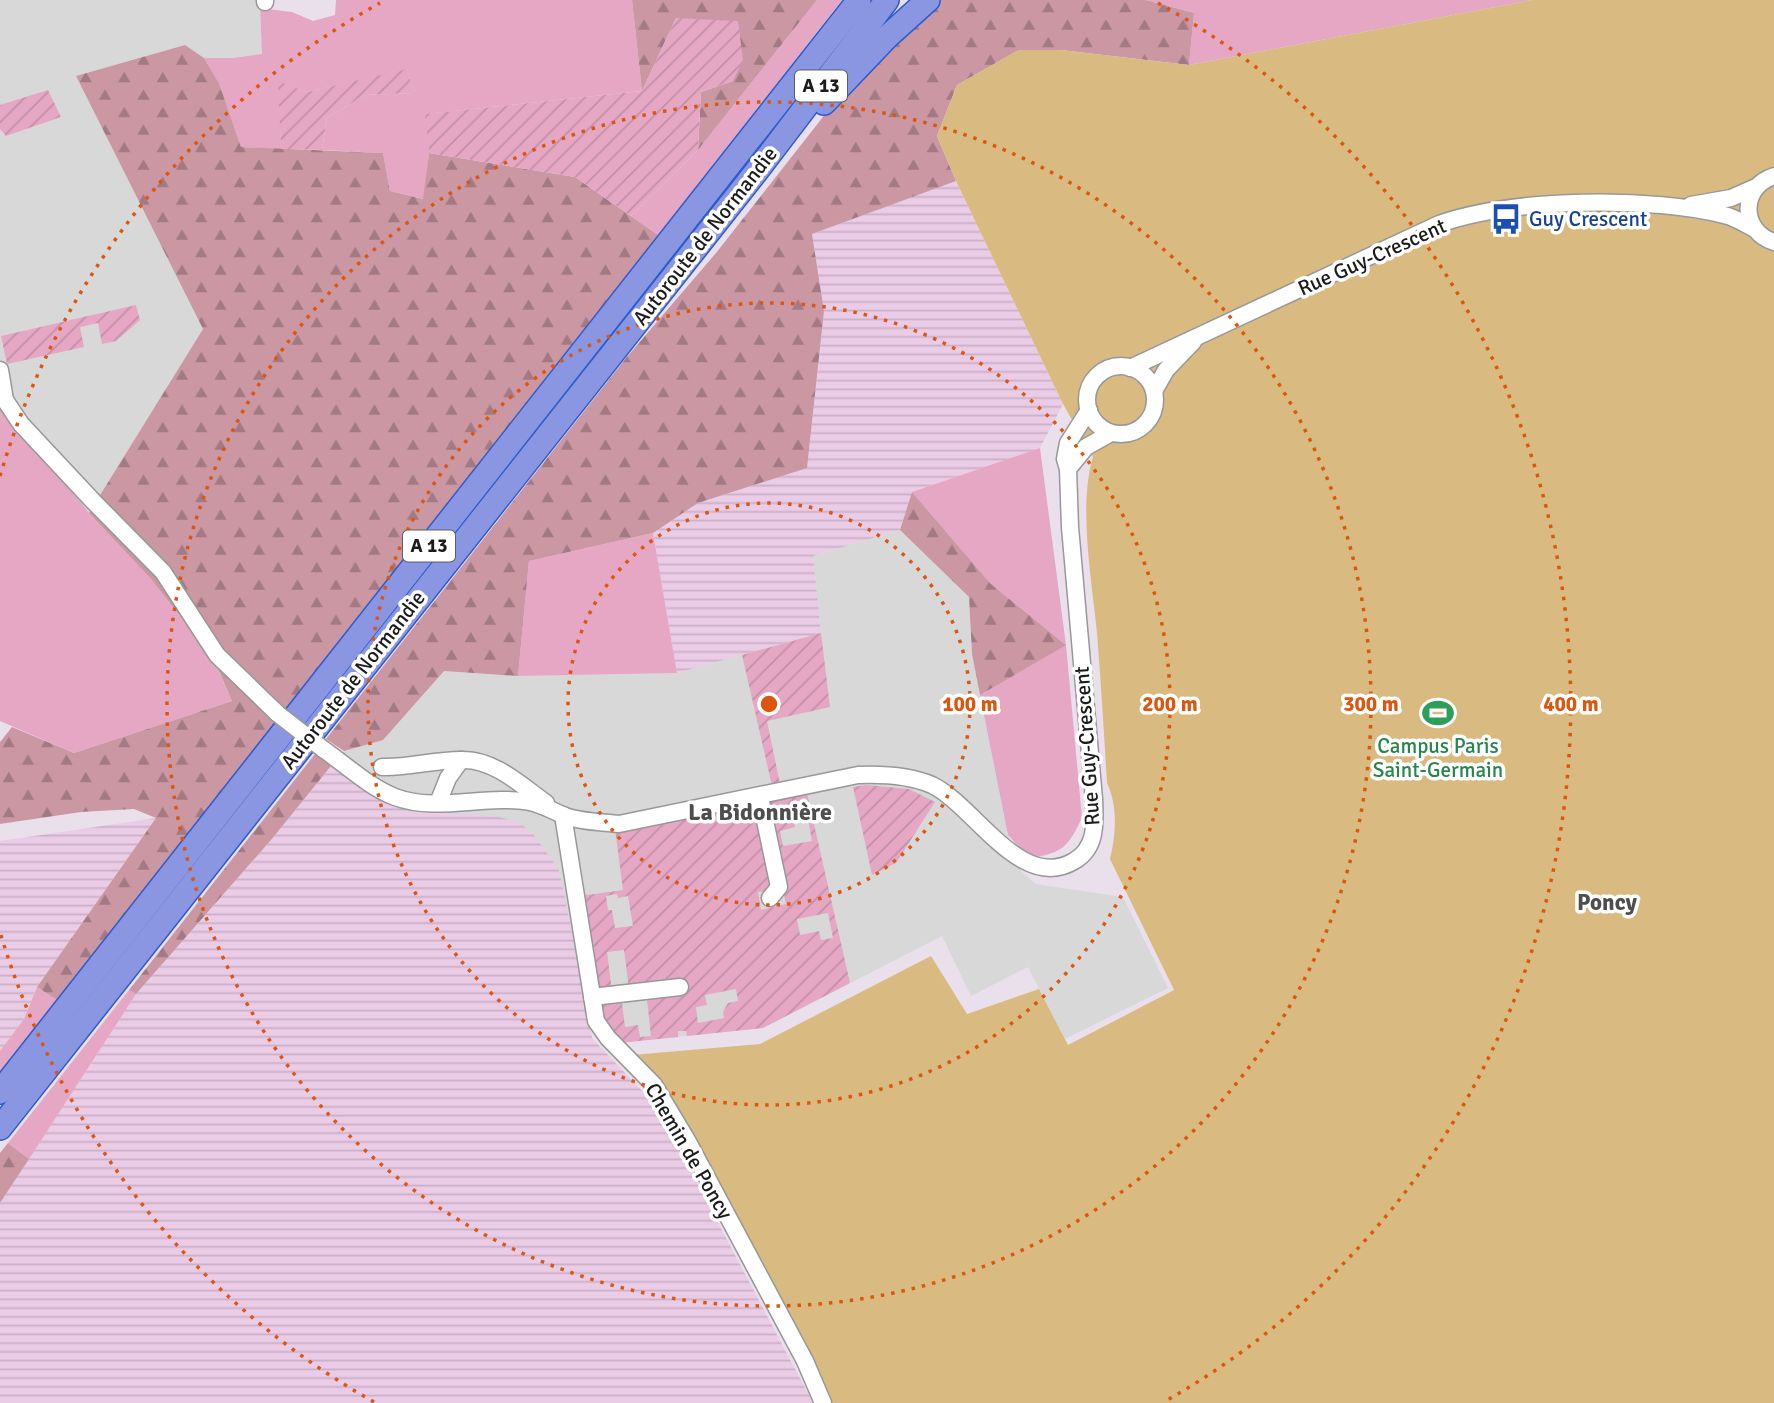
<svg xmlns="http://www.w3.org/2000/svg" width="1774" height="1403" viewBox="0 0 1774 1403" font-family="Signika,sans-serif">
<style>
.residential{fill:#d8d8d9}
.farmland{fill:url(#farmland-rules)}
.grass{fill:#e5a7c3}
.forest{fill:url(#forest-firs)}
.garden{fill:url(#garden-furrows);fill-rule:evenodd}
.pitch{fill:#d9bb81}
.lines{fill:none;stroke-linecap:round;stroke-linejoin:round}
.minor-casing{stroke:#989898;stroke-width:19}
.highway-casing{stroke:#2b5bcd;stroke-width:26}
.minor{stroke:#fff;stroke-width:16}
.highway{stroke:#8a96e1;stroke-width:23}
.minor-bridge-casing{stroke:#989898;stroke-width:19;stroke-linecap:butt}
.minor-bridge{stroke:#fff;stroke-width:16}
.ring{fill:none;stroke:#de560d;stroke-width:3.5;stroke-dasharray:3.5 7}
.labels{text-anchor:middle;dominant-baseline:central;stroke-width:7;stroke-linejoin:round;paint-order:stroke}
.shield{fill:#fff;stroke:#5f5f5f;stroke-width:2}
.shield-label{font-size:19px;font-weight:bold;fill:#1b1b1b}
.transit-label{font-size:21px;fill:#164399;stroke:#fff;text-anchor:start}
.street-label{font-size:21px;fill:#1b1b1b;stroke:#fff}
.leisure-label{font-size:21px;fill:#27864d;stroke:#fff}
.neighbourhood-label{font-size:23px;font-weight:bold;fill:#4e4e4e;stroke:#fff}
.quarter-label{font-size:24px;font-weight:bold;fill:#4e4e4e;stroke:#fff}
.centre{fill:#de560d;stroke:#fff;stroke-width:3.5}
.ring-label{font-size:21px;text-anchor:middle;font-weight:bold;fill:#de560d;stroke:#fff;stroke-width:7;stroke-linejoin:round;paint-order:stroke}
</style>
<defs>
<pattern id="farmland-rules" width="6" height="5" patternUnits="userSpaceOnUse" patternTransform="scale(1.75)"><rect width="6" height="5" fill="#ebcce7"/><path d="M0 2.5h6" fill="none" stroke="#c9afc6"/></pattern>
<pattern id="forest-firs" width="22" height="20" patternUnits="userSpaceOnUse" patternTransform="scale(1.75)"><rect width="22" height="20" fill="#ca97a3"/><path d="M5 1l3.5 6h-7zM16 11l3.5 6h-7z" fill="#a37a84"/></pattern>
<pattern id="garden-furrows" width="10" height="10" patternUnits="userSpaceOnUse" patternTransform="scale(1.75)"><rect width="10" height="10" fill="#e5a7c3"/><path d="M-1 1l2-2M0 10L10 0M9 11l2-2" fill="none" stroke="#c48fa7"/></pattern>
</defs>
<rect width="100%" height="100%" fill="#e9e0ec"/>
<g class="residential">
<polygon points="0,0 257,0 260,8 262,54 233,58 204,58 185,45 76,76 203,329 89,513 0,397"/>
<polygon points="900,530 969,597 972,654 1008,835 1022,872 1036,884 1123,897 1168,988 1065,1039 1028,967 971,996 942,936 763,1028 619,1043 418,810 390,805 372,796 331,766 416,669 518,676 677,673 821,633 813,556"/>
</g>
<g class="farmland">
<polygon points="956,181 1063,404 1040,448 912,492 900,530 813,556 821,633 677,673 653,533 698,503 807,468 824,311 812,234"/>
<polygon points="331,766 372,796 390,805 418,810 499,817 519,822 534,835 559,870 590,1020 592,1038 642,1091 665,1122 813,1403 0,1403 0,1203 136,994 271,840"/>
<polygon points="156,818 37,987 24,1019 0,1051 0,841"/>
</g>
<g class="grass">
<polygon points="336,0 632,0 642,91 426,114 429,153 424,199 390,191 383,153 322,150 327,118 365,95 414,93 407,70 307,92 279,82 281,149 241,147 219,83 204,58 233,58 262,54 260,8 292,12 313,21 335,15"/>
<polygon points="817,0 842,0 658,235 631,216 698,150"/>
<polygon points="1146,0 1532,0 1189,65 1194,13"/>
<polygon points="0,397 89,513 150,578 213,659 232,701 74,753 0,721"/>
<path d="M1040,448l26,197 16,173c-15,30 -19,35 -52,40l-22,-23 -28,-140 85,-51 -74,-60 -79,-92z"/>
<polygon points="653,533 677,673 518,676 529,561"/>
<polygon points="37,987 57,1000 0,1072 0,1051 24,1019"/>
<polygon points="129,990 136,994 29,1159 8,1143"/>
</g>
<g class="forest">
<polygon points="632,0 817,0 698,150 701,92 733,81 676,18 642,91"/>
<polygon points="938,0 1146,0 1194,13 1189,65 1061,50 1019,50 957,85 937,136 956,181 812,234 824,311 807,468 698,503 653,533 529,561 518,676 444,671 383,740 344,751 326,739 626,358 716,253 830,108"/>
<polygon points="185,45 204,58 219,83 241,147 383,153 390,191 423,199 429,153 575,177 658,235 57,1000 37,987 156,818 134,809 81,812 0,824 0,742 12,727 74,753 232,701 213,658 150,578 89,513 203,329 76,76"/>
<polygon points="912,492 991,584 1066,645 980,695 972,654 969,597 900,530"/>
<polygon points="315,754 331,766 271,840 136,994 129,990"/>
<polygon points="8,1143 29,1159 0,1203 0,1153"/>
</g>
<g class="garden">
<polygon points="676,18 738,21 743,60 733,81 701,92 698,150 631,216 575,177 429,153 425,114 642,91"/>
<polygon points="407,69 414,93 365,95 327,118 322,150 281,149 278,81 307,92"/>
<polygon points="48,90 61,117 6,136 0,129 0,105"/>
<polygon points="136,305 140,320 116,341 102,344 98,323 80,327 84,347 7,364 1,336"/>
<polygon points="821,633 830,707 767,721 780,784 772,786 742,655"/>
<polygon points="866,785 909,789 935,802 896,863 872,875 853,787"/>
<path d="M807,793l43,190 -87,45 -76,8 -1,-5h-8v6l-59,6 -20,-26 -2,-16 89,-15 -9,-7 -3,4 -45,6 -5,-39 -17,2 5,39 -16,2 -15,-97 42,-6 -8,-61 141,-25 17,75 -8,12 -7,1 3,18 25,-6 -19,-90 4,-6 -2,-7zM808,819l4,22 -29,5 -3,-15 15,-4 -1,-5zM617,894l1,4 10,-2 5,30 -18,2 -3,-18h-4l-2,-14zM828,913l5,25 -12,2 -2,-9 -19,4 -3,-16zM736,989l2,12 -10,2 -5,9 1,6 -26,5 -2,-16 11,-2 -2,-10zM647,1000l4,36 -11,1 -2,-12 -13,2 -3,-24z"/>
</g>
<path class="pitch" d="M1532,0h242v1403h-945l-197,-348 128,-11 171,-88 36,58 72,-25 29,56 106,-55 -64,-131c6,-24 8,-53 -3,-76 -3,-50 -6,-100 -10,-150 -5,-52 -19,-127 -4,-176l-30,-53 -107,-223 -19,-45 20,-51 62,-35h42l128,15z"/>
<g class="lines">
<defs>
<g id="minor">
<polyline points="265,0 265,2"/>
<path d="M1774,176c-34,11 -34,55 0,66"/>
<polyline points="1691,205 1731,198 1756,187"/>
<circle cx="1121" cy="400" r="34"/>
<path d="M1130,368l309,-144c74,-26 214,-28 289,-8 9,3 17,8 25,12"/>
<polyline points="0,370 5,400 21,424 93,501 163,572 217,655 278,714"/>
<polyline points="1154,391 1166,370 1193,342"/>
<polyline points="1068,469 1086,447 1111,433"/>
<path d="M323,749c23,16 46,38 72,48 43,16 91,-3 135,5 13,3 23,9 35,14 17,6 36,6 54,8l239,-49c25,-1 51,0 74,10 42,20 89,108 142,76 23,-13 21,-38 20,-62l-24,-272 -2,-58 -3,-10 3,-16 21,-33"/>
<path d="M382,767c28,1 55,-8 82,-7 31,0 58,26 82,43"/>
<polyline points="760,797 779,887 770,898"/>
<polyline points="438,803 448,778 461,760"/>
<polyline points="563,815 596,1021 608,1038 654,1085 687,1140 805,1361 823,1403"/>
<polyline points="592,997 680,987"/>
</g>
<g id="highway">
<polyline points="824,103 887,37 928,0"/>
<polyline points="0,1092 859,0"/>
<polyline points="0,1128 756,172 887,0"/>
</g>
</defs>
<use href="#minor" class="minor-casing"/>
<use href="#highway" class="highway-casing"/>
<use href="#minor" class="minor"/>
<use href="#highway" class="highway"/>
<defs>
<polyline id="minor-bridge" points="278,714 323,749"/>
</defs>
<use href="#minor-bridge" class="minor-bridge-casing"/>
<use href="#minor-bridge" class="minor-bridge"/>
</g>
<g class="ring">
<circle cx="769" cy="704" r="201"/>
<circle cx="769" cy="704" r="401"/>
<circle cx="769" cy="704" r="602"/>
<path d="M374 1402A802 802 0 0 1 0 932M0 476A802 802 0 0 1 380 3M1158 3A802 802 0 0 1 1164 1402"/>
</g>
<defs>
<symbol id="bus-bare" viewBox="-9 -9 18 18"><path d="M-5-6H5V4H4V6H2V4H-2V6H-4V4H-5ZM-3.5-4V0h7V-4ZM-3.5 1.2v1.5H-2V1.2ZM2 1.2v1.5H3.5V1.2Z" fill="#1a4fb4" stroke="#fff" stroke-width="2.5" paint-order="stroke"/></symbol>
<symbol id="stadium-bare" viewBox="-9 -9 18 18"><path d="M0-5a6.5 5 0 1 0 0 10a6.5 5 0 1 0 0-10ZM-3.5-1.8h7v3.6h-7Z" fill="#2e9e5b" stroke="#fff" stroke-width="2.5" paint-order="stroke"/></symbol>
</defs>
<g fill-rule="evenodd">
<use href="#bus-bare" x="1484" y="197" width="44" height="44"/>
<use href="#stadium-bare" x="1416" y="691" width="44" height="44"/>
</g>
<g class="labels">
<g class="shield">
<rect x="795" y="70.5" width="52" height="31" rx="5"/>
<rect x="403" y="530.5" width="52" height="31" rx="5"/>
</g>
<g class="shield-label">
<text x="821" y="86">A 13</text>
<text x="429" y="546">A 13</text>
</g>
<g class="transit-label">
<text x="1529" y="219">Guy Crescent</text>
</g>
<g class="street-label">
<text transform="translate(705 236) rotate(-52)">Autoroute de Normandie</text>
<text transform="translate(1372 257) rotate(-24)">Rue Guy-Crescent</text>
<text transform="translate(353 680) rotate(-52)">Autoroute de Normandie</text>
<text transform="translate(1087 746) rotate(-94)">Rue Guy-Crescent</text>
<text transform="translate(689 1151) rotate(60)">Chemin de Poncy</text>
</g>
<g class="leisure-label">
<text x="1438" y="746">Campus Paris<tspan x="1438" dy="24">Saint-Germain</tspan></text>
</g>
<g class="neighbourhood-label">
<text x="1607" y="902">Poncy</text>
</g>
<g class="quarter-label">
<text x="760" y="812">La Bidonnière</text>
</g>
</g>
<circle cx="769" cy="704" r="10" class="centre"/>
<g class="ring-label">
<text x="970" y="711">100 m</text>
<text x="1170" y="711">200 m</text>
<text x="1371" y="711">300 m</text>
<text x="1571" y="711">400 m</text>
</g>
</svg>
